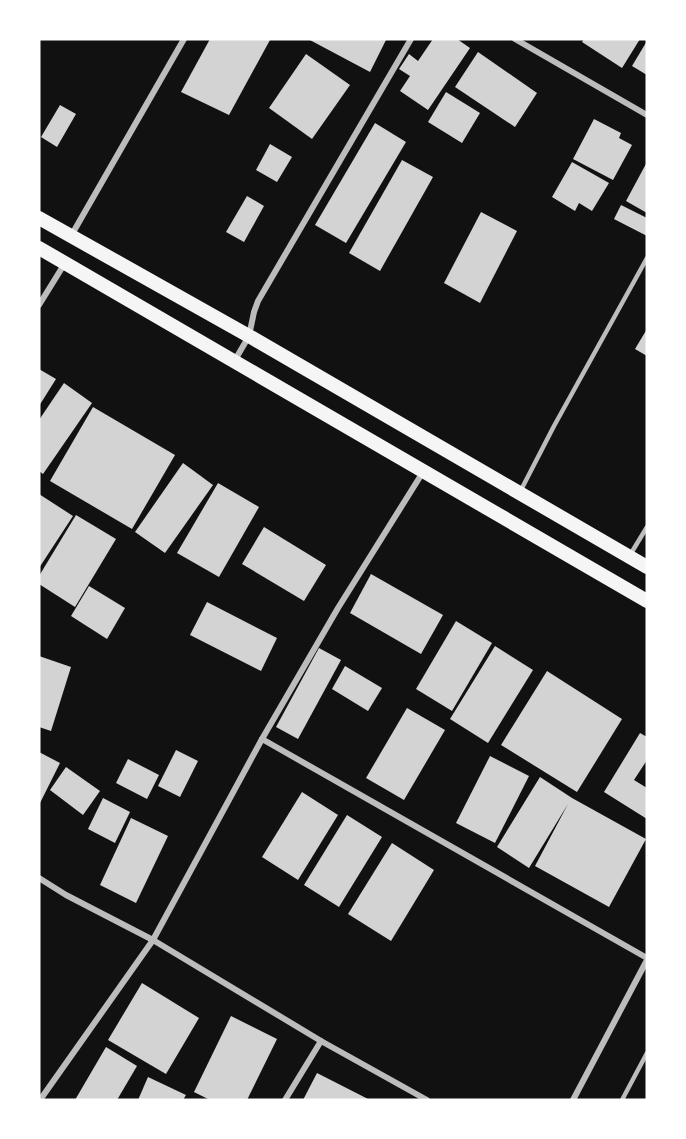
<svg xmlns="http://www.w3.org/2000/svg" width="686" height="1139" viewBox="0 0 686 1139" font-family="Poppins,sans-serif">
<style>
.building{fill:#d3d3d3}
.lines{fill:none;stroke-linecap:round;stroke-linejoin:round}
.service{stroke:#bcbcbc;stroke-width:4.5}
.minor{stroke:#bcbcbc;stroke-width:6}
.primary{stroke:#f5f5f5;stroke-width:14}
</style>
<rect width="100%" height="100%" fill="#111"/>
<g class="building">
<polygon points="210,39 270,40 229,115 181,92"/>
<polygon points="308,39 384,39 386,40 370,72"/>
<polygon points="433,39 457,39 470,48 428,110 400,91 410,76 399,69 409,54 418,61"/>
<polygon points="584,39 640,39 622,68 582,42"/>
<polygon points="647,41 647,75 632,66"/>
<polygon points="478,52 537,93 515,127 455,87"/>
<polygon points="306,54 350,85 312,139 269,108"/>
<polygon points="446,92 480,113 462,143 428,122"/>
<polygon points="60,105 76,114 57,147 41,137"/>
<polygon points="594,119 621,133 619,138 632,145 613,180 573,159"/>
<polygon points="375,123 406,142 346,243 315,225"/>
<polygon points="270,144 292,157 277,182 256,170"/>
<polygon points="402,160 433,177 380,271 349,253"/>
<polygon points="572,162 609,183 592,211 579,203 575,211 552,197"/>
<polygon points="647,162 647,213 626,201"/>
<polygon points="247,196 264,206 244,242 226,232"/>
<polygon points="621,205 647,218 647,236 614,219"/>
<polygon points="481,212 517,231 480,303 444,283"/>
<polygon points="647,329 647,356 635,349"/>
<polygon points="39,369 56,379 39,406"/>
<polygon points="64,383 92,403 43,474 39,471 39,420"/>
<polygon points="93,407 175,455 132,529 50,481"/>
<polygon points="183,463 213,485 165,553 135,532"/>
<polygon points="218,483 259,507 219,577 177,553"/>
<polygon points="39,494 73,516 39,568"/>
<polygon points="76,515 116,539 75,607 39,584 39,576"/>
<polygon points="264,527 326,565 304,601 242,564"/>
<polygon points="371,574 443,615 421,654 350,613"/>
<polygon points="89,586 125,608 107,639 71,616"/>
<polygon points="207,602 277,638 261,671 190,635"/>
<polygon points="456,621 492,643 452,711 416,689"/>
<polygon points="495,646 533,670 488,743 450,719"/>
<polygon points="319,648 341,660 298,739 276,727"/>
<polygon points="39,656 71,667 51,731 39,727"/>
<polygon points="345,666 382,688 368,711 332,689"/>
<polygon points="547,671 622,719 577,792 501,745"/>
<polygon points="407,708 445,730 404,800 366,778"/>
<polygon points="640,733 647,737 647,760 634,780 647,788 647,819 604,792"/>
<polygon points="176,750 198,761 180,797 158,786"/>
<polygon points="39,752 60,763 39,805"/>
<polygon points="490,756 529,776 495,843 456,823"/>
<polygon points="128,759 159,775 147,799 116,783"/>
<polygon points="66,767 100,791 83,815 50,790"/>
<polygon points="540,777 572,798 646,839 609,907 535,866 568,804 529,868 497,847"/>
<polygon points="302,792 338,815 298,880 262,857"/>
<polygon points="103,798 130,812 115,843 88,829"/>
<polygon points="347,815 382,837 339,907 304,885"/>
<polygon points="131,818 168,836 136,903 100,885"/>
<polygon points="392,843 434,870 391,941 348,914"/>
<polygon points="142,983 199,1018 166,1074 108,1040"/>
<polygon points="231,1016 277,1039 247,1100 210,1100 194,1092"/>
<polygon points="106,1047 137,1066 117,1100 75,1100"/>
<polygon points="317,1073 370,1100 303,1100"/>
<polygon points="148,1077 186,1095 183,1100 138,1100"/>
</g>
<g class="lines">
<g class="service">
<polyline points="521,490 554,426 647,258"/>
<polyline points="630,555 647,527"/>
<polyline points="622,1100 647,1053"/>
</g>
<g class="minor">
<polyline points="515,39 647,115"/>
<polyline points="71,236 184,39"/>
<polyline points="39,305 65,263"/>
<polyline points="235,360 249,336 254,312 258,301 411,39"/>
<polyline points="262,739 647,958"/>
<polyline points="39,878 66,895 153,940 321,1041 427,1100"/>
<polyline points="40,1100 153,940 262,739 338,608 423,472"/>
<polyline points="285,1100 321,1041"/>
<polyline points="573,1100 647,960"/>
</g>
<g class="primary">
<polyline points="39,218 249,336 647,567"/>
<polyline points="39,248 647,601"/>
</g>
</g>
<rect width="686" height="1139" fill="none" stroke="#ffffff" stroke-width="81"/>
</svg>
